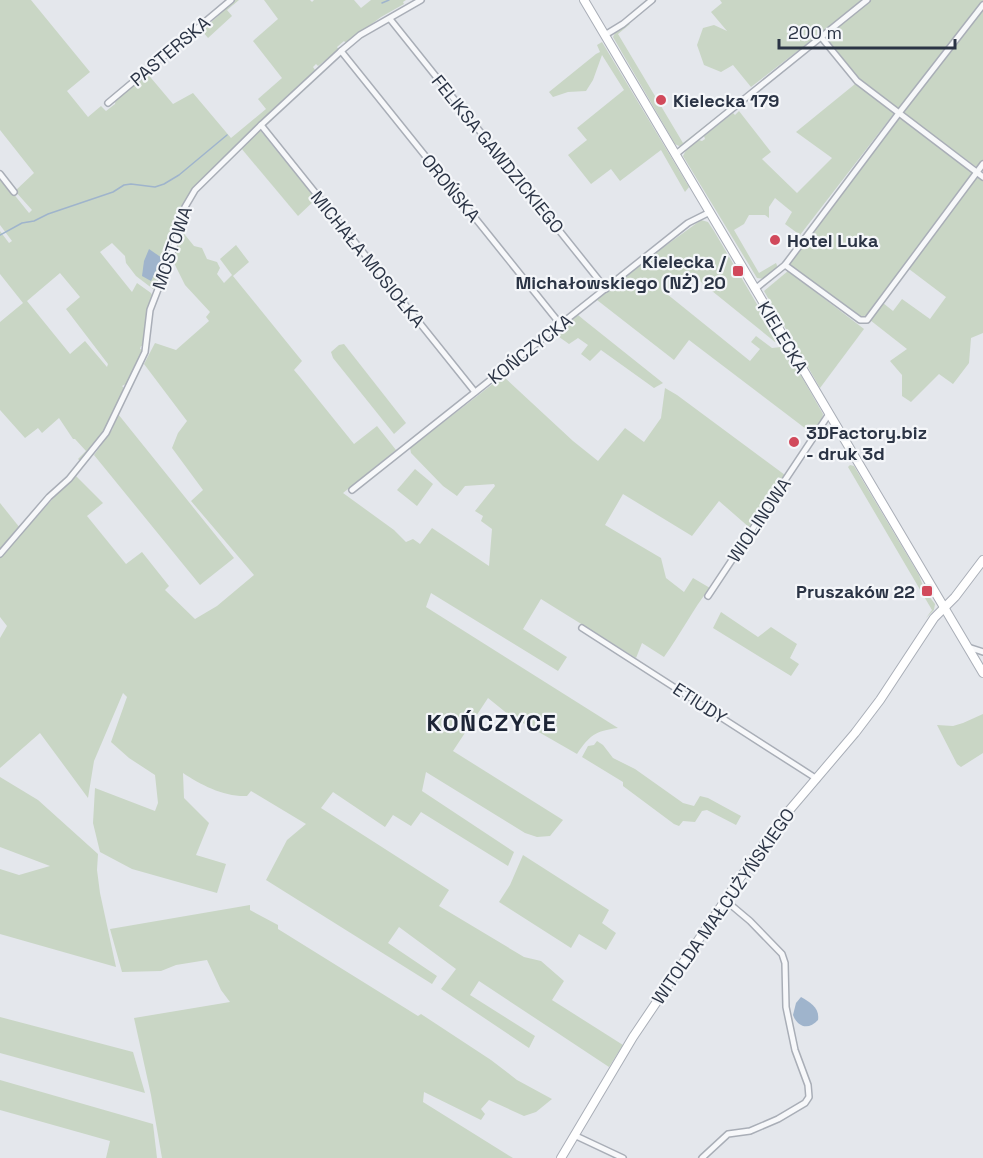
<svg xmlns="http://www.w3.org/2000/svg" width="983" height="1158" viewBox="0 0 983 1158" font-family="'Space Grotesk',sans-serif">
<style>
.green{fill:#c9d6c5;fill-rule:evenodd}
.water{fill:#9fb4cc}
.lines{fill:none;stroke-linecap:round;stroke-linejoin:round}
.stream{stroke:#9fb4cc;stroke-width:1.5}
.street-casing{stroke:#a9aeb7;stroke-width:8}
.secondary-casing{stroke:#a9aeb7;stroke-width:10}
.street{stroke:#f7f8fa;stroke-width:5}
.secondary{stroke:#fff;stroke-width:8}
.poi-dot{fill:#d1495b;stroke:#f4f6f9;stroke-width:2}
.labels{text-anchor:middle;dominant-baseline:central;stroke-width:4.5;stroke-linejoin:round;paint-order:stroke}
.street-label{font-size:18px;fill:#2b3445;stroke:#f4f6f9}
.poi-label{font-size:18px;font-weight:bold;fill:#2b3445;stroke:#f4f6f9;text-anchor:start}
.district-label{font-size:24px;font-weight:bold;letter-spacing:1.5px;fill:#1d2536;stroke:#f4f6f9}
</style>
<rect width="100%" height="100%" fill="#e4e7ec"/>
<g class="green">
<path d="M0,0h31l59,72 -23,19 21,26 13,-11 5,5 9,-7 1,-6 30,-26 27,32 20,-11 38,45 35,-29 -8,-10 24,-21 -29,-37 25,-22 -14,-19h46l2,2 2,-2h40l7,8 10,-8h35l-3,2 1,2 -23,13 -35,26 -2,-2 -7,6 2,3 -21,16 -2,-2 -3,3 2,3 -121,117 -10,18 -15,50 -14,33 -2,1 -17,-13 -10,-13 -1,-7 -13,-13 -12,9 32,40 5,-9 14,10 2,4 -8,49h-4l-1,3 3,1 -15,33 -6,3 2,2 -19,44 -25,29 -2,-2 8,-8 -11,-12h-2l-14,-21 -17,15 -4,-5 -13,10 -25,-28v-88l23,-19 -23,-29v-43l9,12 3,-2 -12,-16v-48l29,36 3,-3 -17,-19 19,-18 -34,-43zM60,273l20,24 -14,12 42,55 -1,3 -22,-26 -15,13 -43,-53z"/>
<polygon points="235,0 239,0 227,10 232,16 208,38 203,32 191,41"/>
<polygon points="720,0 983,0 983,160 978,167 975,166 861,82 822,32 751,87 733,65 721,72 704,65 697,45 703,28 714,25 727,31 711,12 722,3"/>
<polygon points="627,23 630,24 618,34 683,143 724,111 725,112 681,147 675,144 613,37 616,31"/>
<polygon points="602,42 689,187 685,192 661,150 620,181 611,169 591,184 568,155 587,140 577,128 624,90 602,55 593,80 586,91 568,92 553,97 549,92 596,54 600,52 597,45"/>
<polygon points="855,84 895,112 800,235 785,224 792,212 775,198 769,207 769,218 765,215 749,215 744,224 734,230 759,273 776,263 778,268 764,279 757,278 683,156 686,150 699,140 702,141 705,139 704,136 733,113 735,115 739,111 771,152 762,159 797,193 832,158 796,132"/>
<polygon points="900,116 973,172 868,315 860,317 787,264"/>
<polygon points="260,130 316,199 298,216 241,148"/>
<polygon points="977,175 983,179 983,333 971,338 969,363 953,384 939,374 911,402 902,396 902,375 890,361 907,349 870,320 883,303 893,311 902,299 930,319 946,297 909,269"/>
<path d="M701,220l7,2 6,9 64,109 -3,2 -84,-68 -24,20 83,67 10,-12 -9,-7 5,-6 16,12 9,-1 6,4 36,63c-1,9 -5,14 -13,18l-121,-92 -15,20 -77,-60 64,-51z"/>
<path d="M181,230l13,16 8,2 5,11 10,3 3,6 -3,6 7,9 8,-8 -12,-16 16,-14 13,17 -16,14 69,85 -8,9 6,7 54,67 23,-18 19,24 -53,43 51,37 12,12 7,-3 7,5 12,-16 57,38 3,-37 -11,-8 2,-5 -8,-5 20,-25 -1,-2 -29,2 -8,10 -14,-10 -32,-33 -1,-5 93,-72 70,65 25,20 27,-33 19,14 17,-24 4,-30 12,7 108,80 -35,53 -31,-27 -27,35 -69,-42 -18,31 56,33 5,20 18,14 9,-14 17,10c-18,22 -29,46 -46,69l-22,-14 -6,15 -95,-59 -18,30 44,28 -9,14 -127,-78 -5,14 192,121c-23,3 -28,7 -41,26l-68,-39 -21,-17 -35,53 110,69 -13,16 -13,1 -12,-4 -99,-61 -4,19 92,61 -6,14 -87,-54 -10,14 -18,-11 -8,12 -52,-35 -12,16 128,82 -10,16 85,51 17,4 23,20 -12,19 71,45 -14,22 -130,-86 -9,14 65,41 -6,12 -88,-59 15,-20 -57,-42 -11,16 49,33 -5,8 -166,-104 21,-40 19,-16 -55,-33 -4,5c-23,1 -46,-11 -64,-23l1,25 25,25 -13,32 30,9 -9,29 -85,-24 -32,-17 -7,-29 2,-35 60,23 3,-8 -3,-28 -26,-17 -18,-16 16,-45 -4,-4 -29,68 -6,37 -48,-65 -40,35v-130l7,-12 -7,-9v-59l57,-64 19,-18 27,27 -16,13 39,48 16,-12 27,34 -4,4 30,29 22,-13 37,-31 -63,-74 12,-11 -31,-42 6,-15 9,-12 -43,-57 11,-21 21,7 33,-29 -3,-4 4,-5 -25,-27 -12,-24z"/>
<polygon points="788,271 864,329 820,388 764,291"/>
<polygon points="578,315 584,320 663,383 654,388 601,350 590,361 581,354 588,345 578,338 569,344 555,334"/>
<polygon points="344,344 406,423 394,434 333,358 331,352 339,345"/>
<polygon points="118,414 234,558 200,585 94,455 112,430"/>
<polygon points="850,465 854,466 919,575 925,591 935,604 934,610 926,618 932,610 848,467"/>
<polygon points="415,469 433,484 417,506 397,490"/>
<polygon points="0,503 20,528 1,548 0,548"/>
<polygon points="721,612 758,637 771,627 797,644 790,658 799,664 791,676 713,628"/>
<polygon points="983,714 983,753 961,767 957,764 937,725 953,726 963,723"/>
<polygon points="597,741 603,745 613,758 635,769 683,803 694,806 700,796 708,798 741,816 736,825 707,810 702,811 695,822 683,821 679,826 674,824 623,786 623,782 582,757 588,746 594,745"/>
<polygon points="0,777 38,800 98,854 97,870 100,893 116,967 0,934 0,869 19,875 50,866 0,847"/>
<polygon points="523,855 609,910 602,923 616,933 606,950 579,934 571,948 499,902 510,885"/>
<polygon points="250,905 250,910 278,925 278,929 418,1016 421,1014 491,1060 517,1080 552,1099 536,1112 524,1116 489,1100 481,1109 485,1114 481,1120 424,1092 423,1102 513,1158 162,1158 151,1095 134,1018 230,1002 221,990 207,960 176,965 161,971 122,972 110,929"/>
<polygon points="0,1017 133,1052 145,1093 0,1053"/>
<polygon points="0,1080 153,1124 157,1158 106,1158 110,1141 0,1110"/>
</g>
<g class="water">
<polygon points="149,249 162,258 151,281 142,276 144,261"/>
<path d="M801,997c9,5 19,11 17,23 -9,10 -20,8 -25,-5l3,-12z"/>
</g>
<g class="lines">
<g class="stream">
<polyline points="382,3 389,0"/>
<polyline points="0,235 22,223 34,221 48,214 113,192 124,185 131,184 155,187 164,184 179,175 227,135"/>
</g>
<defs>
<g id="street">
<polyline points="390,19 606,289"/>
<polyline points="605,35 623,24 652,0"/>
<polyline points="821,37 857,81 983,177"/>
<polyline points="341,51 561,325"/>
<polyline points="108,103 231,0"/>
<polyline points="261,125 475,392"/>
<polyline points="676,154 867,0"/>
<polyline points="0,174 14,192"/>
<polyline points="785,265 860,320 867,320 983,164"/>
<polyline points="755,289 785,265 899,113 983,5"/>
<polyline points="352,490 688,223 710,212"/>
<polyline points="0,554 49,497 69,479 106,433 145,352 150,310 172,253 185,207 195,190 261,125 341,51 360,35 421,0"/>
<polyline points="708,596 829,414"/>
<polyline points="582,628 817,779"/>
<polyline points="968,647 983,652"/>
<polyline points="574,1135 623,1158"/>
<polyline points="702,1158 728,1134 750,1131 778,1119 805,1103 809,1097 808,1085 795,1050 786,1007 785,963 782,954 750,921 725,900"/>
</g>
<g id="secondary">
<polyline points="584,0 983,673"/>
<polyline points="561,1158 633,1037 753,859 787,813 855,733 880,700 934,618 955,597 983,560"/>
</g>
</defs>
<use href="#street" class="street-casing"/>
<use href="#secondary" class="secondary-casing"/>
<use href="#street" class="street"/>
<use href="#secondary" class="secondary"/>
</g>
<g class="poi-dot">
<circle cx="661" cy="100" r="6"/>
<circle cx="775" cy="240" r="6"/>
<rect x="732" y="265" width="12" height="12" rx="3"/>
<circle cx="794" cy="442" r="6"/>
<rect x="921" y="585" width="12" height="12" rx="3"/>
</g>
<g class="labels">
<g class="street-label">
<text transform="translate(170 51) rotate(-40)">PASTERSKA</text>
<text transform="translate(498 154) rotate(51)">FELIKSA GAWDZICKIEGO</text>
<text transform="translate(451 188) rotate(51)">OROŃSKA</text>
<text transform="translate(172 248) rotate(-71)">MOSTOWA</text>
<text transform="translate(368 259) rotate(51)">MICHAŁA MOSIOŁKA</text>
<text transform="translate(783 337) rotate(59)">KIELECKA</text>
<text transform="translate(530 349) rotate(-38)">KOŃCZYCKA</text>
<text transform="translate(759 520) rotate(-56)">WIOLINOWA</text>
<text transform="translate(700 703) rotate(33)">ETIUDY</text>
<text transform="translate(723 906) rotate(-55)">WITOLDA MAŁCUŻYŃSKIEGO</text>
</g>
<g class="poi-label">
<text x="673" y="100">Kielecka 179</text>
<text x="787" y="240">Hotel Luka</text>
<text x="726" y="261" text-anchor="end">Kielecka /<tspan x="726" dy="21">Michałowskiego (NŻ) 20</tspan></text>
<text x="806" y="432">3DFactory.biz<tspan x="806" dy="21">- druk 3d</tspan></text>
<text x="915" y="591" text-anchor="end">Pruszaków 22</text>
</g>
<g class="district-label">
<text x="492" y="722">KOŃCZYCE</text>
</g>
</g>
<path d="M779 39v9h176v-9" fill="none" stroke="#2b3445" stroke-width="3"/>
<text x="788" y="39" font-size="18" fill="#2b3445" stroke="#f4f6f9" stroke-width="4.5" paint-order="stroke">200 m</text>
</svg>
